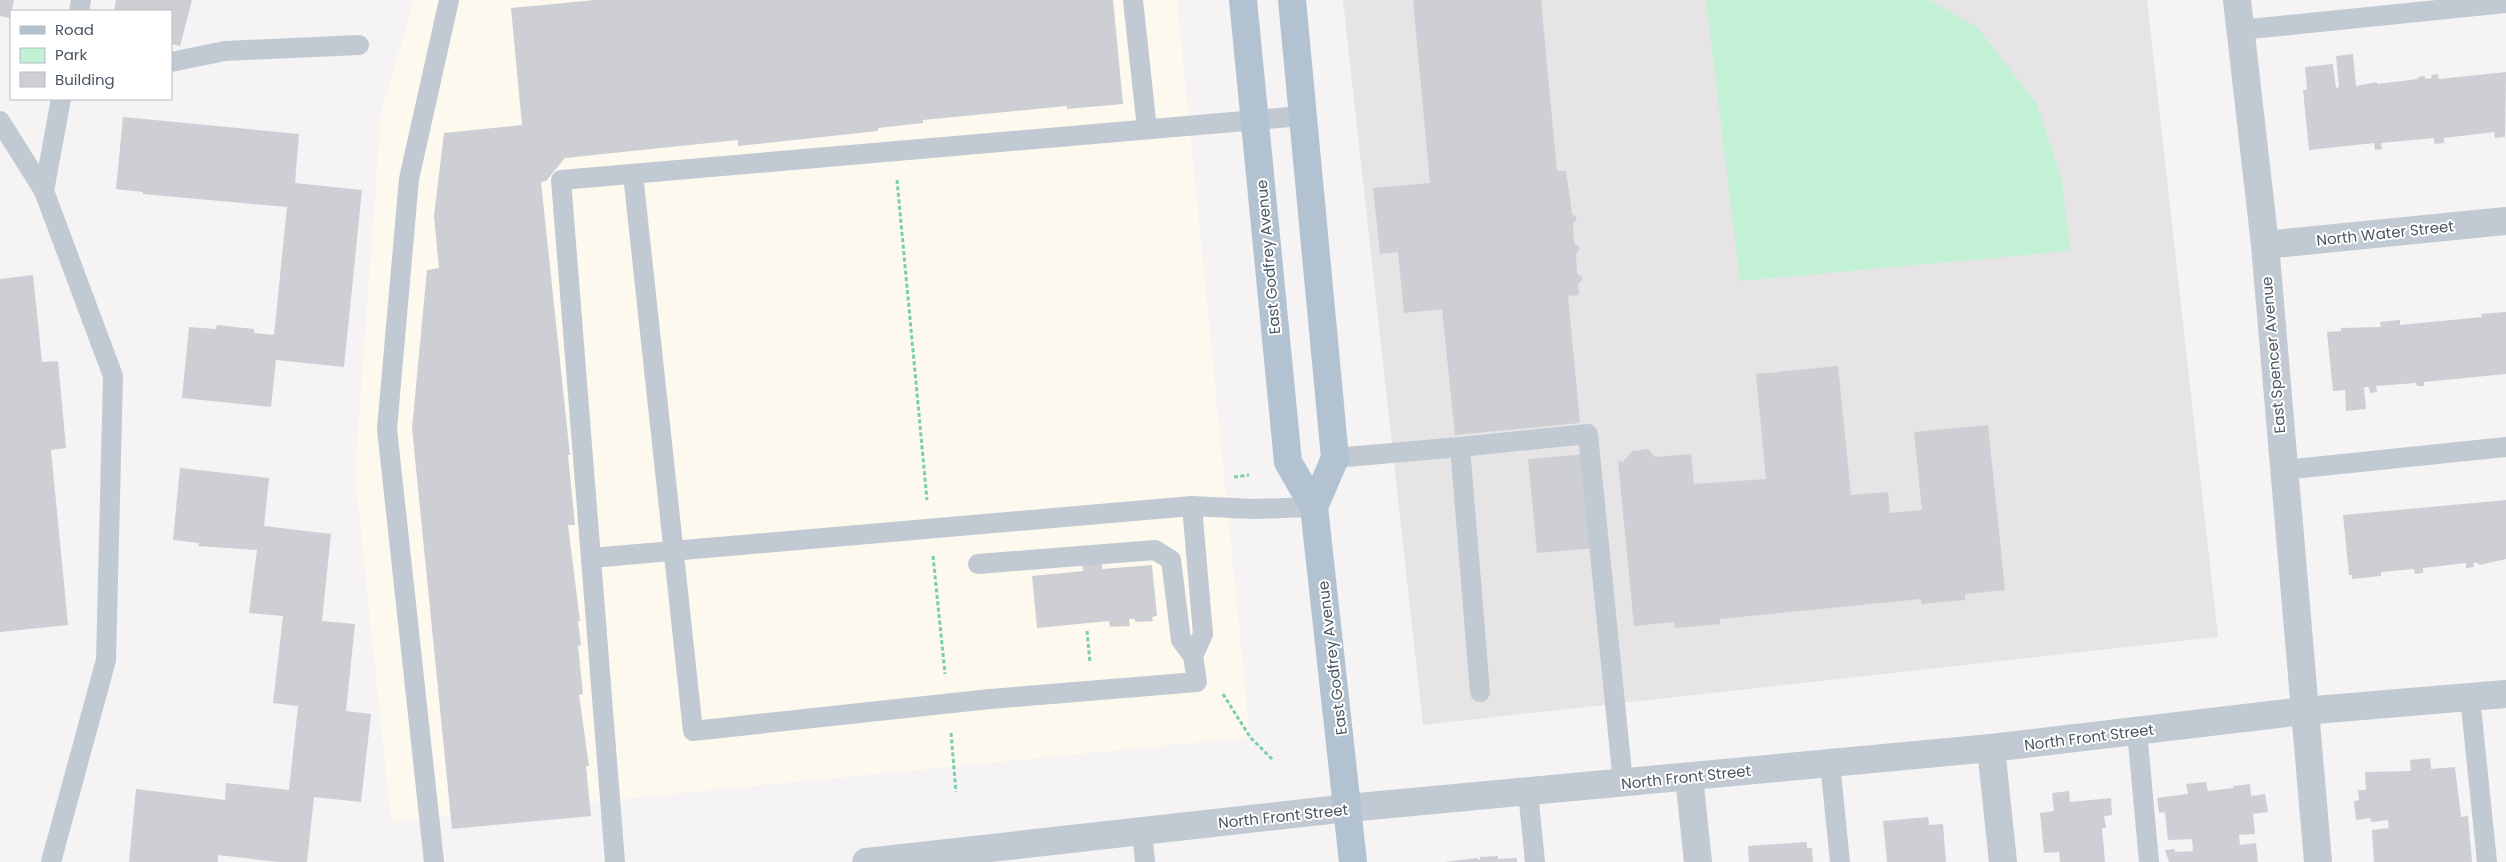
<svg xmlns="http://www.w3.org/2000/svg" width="2506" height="862" viewBox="0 0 2506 862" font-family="Poppins,sans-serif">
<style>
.commercial{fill:#fdf9ef}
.education{fill:#e6e4e5}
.green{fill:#c3f1d5}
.building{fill:#cdcfd5}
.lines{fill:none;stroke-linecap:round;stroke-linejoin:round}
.path{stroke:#7ad0a6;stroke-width:3;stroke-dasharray:4 2.5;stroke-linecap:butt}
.service{stroke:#c1cad2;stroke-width:20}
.minor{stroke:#c1cad2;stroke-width:28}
.primary{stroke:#b3c2d1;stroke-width:28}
.labels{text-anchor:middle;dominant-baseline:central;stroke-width:4;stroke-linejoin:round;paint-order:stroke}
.street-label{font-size:15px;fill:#4a5661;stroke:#fff}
</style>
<rect width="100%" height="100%" fill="#f5f3f3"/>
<polygon class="commercial" points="414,0 1177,0 1250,737 391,822 355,475 381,113"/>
<polygon class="education" points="1343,0 2147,0 2218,637 1423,725"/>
<polygon class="green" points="1706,0 1929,0 1977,27 2037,104 2062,180 2070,251 1740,281"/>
<g class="building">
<polygon points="0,0 14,0 10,18 0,16"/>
<polygon points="116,0 192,0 180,46 171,44 171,11 114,11"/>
<polygon points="595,0 1113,0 1123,104 1067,109 1067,106 923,120 923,123 878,128 878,131 738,146 738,140 565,158 546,181 541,182 570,455 568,455 575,525 568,525 580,621 578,621 581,645 578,646 583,694 579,695 589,766 586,766 591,816 452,829 412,428 427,270 439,268 434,216 444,133 522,125 511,8"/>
<polygon points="1413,0 1541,0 1557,171 1566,171 1572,213 1577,218 1573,224 1574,243 1580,248 1576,254 1577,273 1583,278 1578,285 1579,295 1568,296 1580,423 1455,435 1442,309 1404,313 1398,252 1380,254 1373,188 1430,183"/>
<polygon points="2353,54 2356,86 2377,82 2377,84 2418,79 2418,77 2425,76 2425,79 2432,78 2431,75 2438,74 2439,79 2506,72 2505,137 2495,138 2494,132 2444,138 2444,143 2434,144 2434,138 2381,143 2382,149 2375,150 2374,143 2309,150 2303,90 2307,90 2305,67 2333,64 2336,88 2339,87 2336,56"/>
<polygon points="123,117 299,134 295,183 362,190 344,367 276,360 271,407 182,398 189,327 216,329 217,325 235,327 254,329 254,333 274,335 287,207 143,194 143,192 116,189"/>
<polygon points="33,275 42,362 58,361 66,448 51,450 68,625 0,632 0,279"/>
<polygon points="2506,312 2506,374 2424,382 2424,386 2417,386 2416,383 2376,386 2377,392 2370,393 2369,387 2364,387 2366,409 2346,411 2345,390 2333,391 2327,332 2341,331 2341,328 2381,327 2380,322 2400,320 2400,325 2482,317 2481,314"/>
<polygon points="1838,366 1851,495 1888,492 1890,513 1922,510 1914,432 1988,425 2005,590 1965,594 1965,600 1922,604 1921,599 1720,619 1720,624 1675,628 1674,622 1634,626 1618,461 1623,462 1632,451 1648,449 1655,457 1691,454 1694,484 1766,479 1756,374"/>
<polygon points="1587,454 1596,548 1537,553 1528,459"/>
<polygon points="180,468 269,478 264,526 331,534 322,621 355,624 346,711 371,714 361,802 314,797 307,862 279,862 218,855 218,862 129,862 136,789 225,800 226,783 289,790 298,706 273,703 283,616 249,613 257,550 198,546 199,543 173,540"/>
<polygon points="2506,500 2506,559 2479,565 2478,563 2473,563 2474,567 2466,568 2466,563 2423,568 2423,573 2415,574 2414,569 2381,572 2381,576 2352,579 2352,575 2349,575 2343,515"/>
<polygon points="1102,559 1102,569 1152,565 1157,616 1152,617 1153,621 1135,622 1135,619 1129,619 1130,626 1110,627 1109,621 1037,628 1032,576 1083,571 1082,561"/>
<polygon points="2430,758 2431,769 2455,767 2461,817 2468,816 2472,862 2374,862 2372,830 2389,828 2388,820 2371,822 2370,818 2356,820 2354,801 2359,800 2358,790 2366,790 2365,772 2411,771 2410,760"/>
<polygon points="2206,782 2208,791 2234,788 2233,786 2250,784 2251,796 2265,794 2268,812 2253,814 2255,834 2239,835 2240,845 2256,843 2258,862 2169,862 2165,850 2175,849 2175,852 2193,851 2192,839 2168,840 2165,812 2159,813 2157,798 2188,794 2186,784"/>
<polygon points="2069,791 2070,802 2111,798 2112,815 2104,816 2106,828 2102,828 2105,862 2060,862 2059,852 2044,853 2040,813 2054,811 2052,793"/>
<polygon points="1928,817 1929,825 1943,824 1946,862 1887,862 1883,821"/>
<polygon points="1807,842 1807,848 1812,848 1813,862 1749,862 1748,846"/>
<polygon points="1498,856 1498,859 1517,858 1517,862 1445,862 1477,858 1480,860 1480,857"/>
</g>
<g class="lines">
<g class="path">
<polyline points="897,180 927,500"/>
<polyline points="1234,477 1249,475"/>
<polyline points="933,556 945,674"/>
<polyline points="1087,631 1090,663"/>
<polyline points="1223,694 1250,737 1272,759"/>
<polyline points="951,733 956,792"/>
</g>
<g class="service">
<polyline points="1133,0 1147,129"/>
<polyline points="79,11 81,0"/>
<polyline points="2240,30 2506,3"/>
<polyline points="171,62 225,51 359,45"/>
<polyline points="0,121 44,191"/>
<polyline points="633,174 693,731 990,699 1197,682 1193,656 1181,640 1171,560 1155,550 978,564"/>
<polyline points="1460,447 1588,434 1623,783"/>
<polyline points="1335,458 1460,447 1480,692"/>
<polyline points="2283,470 2506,447"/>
<polyline points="1192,506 1203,634 1193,656"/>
<polyline points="591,558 1192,506 1252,509 1314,507"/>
<polyline points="2470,697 2487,862"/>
<polyline points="2137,731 2149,862"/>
<polyline points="1830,763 1840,862"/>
<polyline points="1528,792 1535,862"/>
<polyline points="1142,831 1145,862"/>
<polyline points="51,862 106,660 113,376 44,191 61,99"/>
<polyline points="434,862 387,429 409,179 449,0"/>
<polyline points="615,862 561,180 1302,116"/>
</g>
<g class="minor">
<polyline points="2237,0 2265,245 2318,862"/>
<polyline points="2265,245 2506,221"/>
<polyline points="1991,748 2003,862"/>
<polyline points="1689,777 1698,862"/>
<polyline points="866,862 1348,808 1991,748 2303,711 2506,694"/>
</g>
<g class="primary">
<polyline points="1243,0 1288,462 1314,507 1353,862"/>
<polyline points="1292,0 1335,458 1314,507"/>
</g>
</g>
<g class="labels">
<g class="street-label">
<text transform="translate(2385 233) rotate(-6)">North Water Street</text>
<text transform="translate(1268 257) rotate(-95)">East Godfrey Avenue</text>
<text transform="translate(2273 355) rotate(-95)">East Spencer Avenue</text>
<text transform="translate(1332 658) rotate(-97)">East Godfrey Avenue</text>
<text transform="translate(2089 737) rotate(-7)">North Front Street</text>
<text transform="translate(1686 777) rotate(-6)">North Front Street</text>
<text transform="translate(1283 816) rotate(-6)">North Front Street</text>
</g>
</g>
<rect x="10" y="10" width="162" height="90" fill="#ffffff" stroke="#b7bbc0"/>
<rect x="20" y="26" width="25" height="8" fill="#b3c2d1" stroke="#b7bbc0"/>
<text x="55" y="35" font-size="15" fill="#4a5661">Road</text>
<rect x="20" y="48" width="25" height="15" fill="#c3f1d5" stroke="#b7bbc0"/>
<text x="55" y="60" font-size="15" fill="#4a5661">Park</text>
<rect x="20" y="72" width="25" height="15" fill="#cdcfd5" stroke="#b7bbc0"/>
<text x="55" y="85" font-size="15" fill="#4a5661">Building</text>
</svg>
